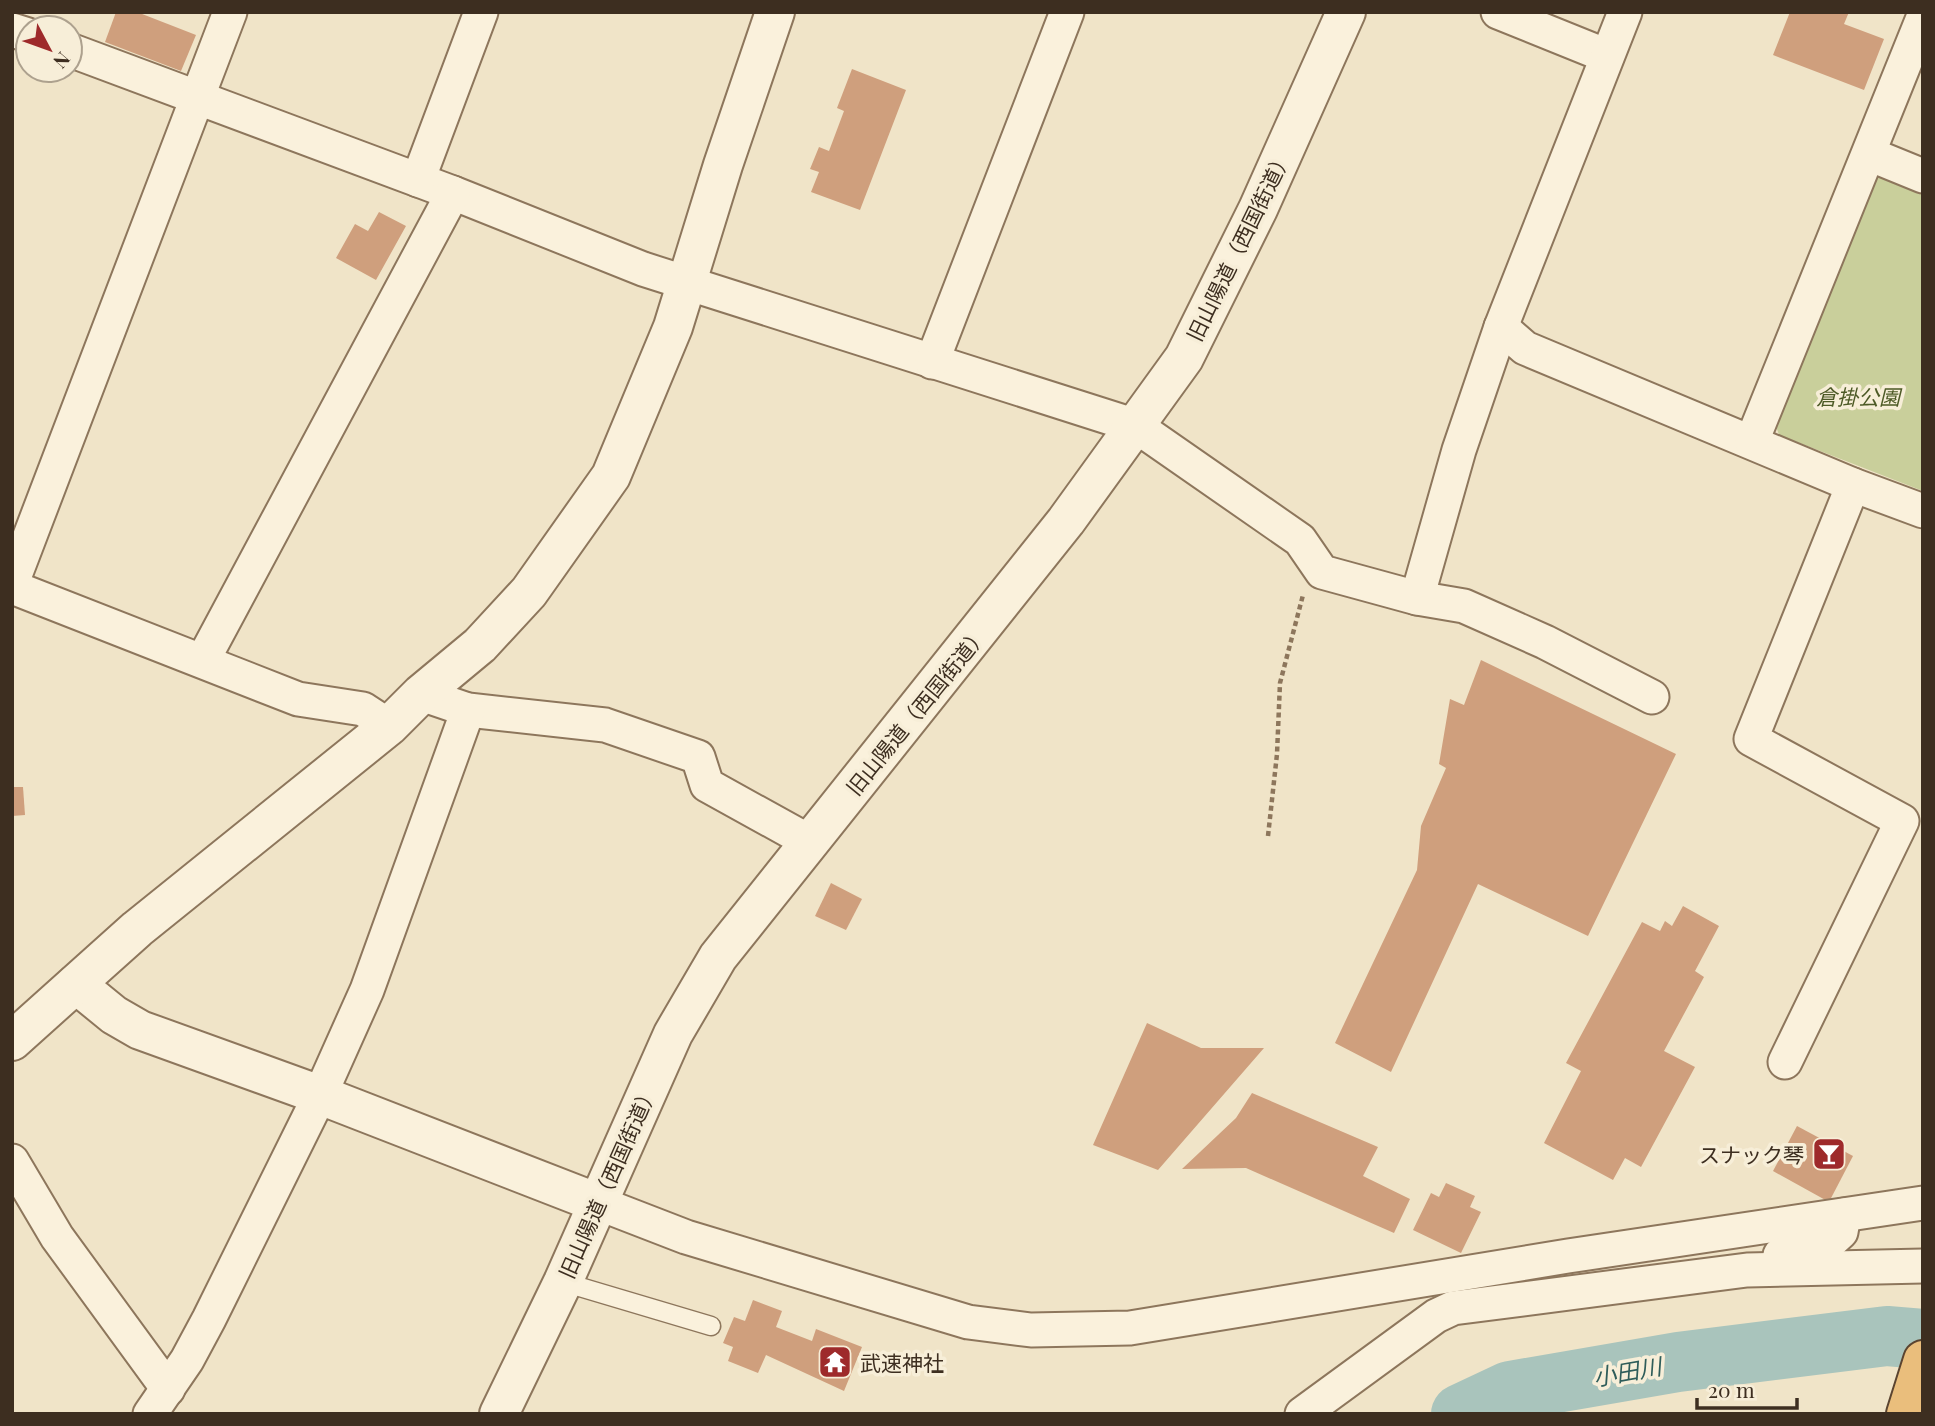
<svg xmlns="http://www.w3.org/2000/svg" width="1935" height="1426" viewBox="0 0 1935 1426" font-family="'Playfair Display','Noto Sans JP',serif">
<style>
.green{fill:#c9cf9b}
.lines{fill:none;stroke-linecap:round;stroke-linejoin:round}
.river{stroke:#a9c4bc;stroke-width:60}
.building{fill:#cf9f7d}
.service-casing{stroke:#8d765c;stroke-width:21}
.minor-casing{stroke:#8d765c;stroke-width:37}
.tertiary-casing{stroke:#8d765c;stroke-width:42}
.trunk-casing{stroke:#5b4430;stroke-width:42}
.path{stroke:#8d765c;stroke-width:4.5;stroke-dasharray:5 3.5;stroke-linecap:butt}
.service{stroke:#faf1dc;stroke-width:18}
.minor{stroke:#faf1dc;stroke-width:33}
.tertiary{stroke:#faf1dc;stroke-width:38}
.trunk{stroke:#eabe7c;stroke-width:38}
.labels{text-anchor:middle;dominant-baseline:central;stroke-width:7;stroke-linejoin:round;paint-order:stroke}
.street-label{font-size:21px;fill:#3d2e20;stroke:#f7eed8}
.park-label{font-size:21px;font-style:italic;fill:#4d5a26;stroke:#f7eed8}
.poi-label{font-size:21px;fill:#3d2e20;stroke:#f7eed8;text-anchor:end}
.water-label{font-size:23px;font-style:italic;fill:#2f5d5a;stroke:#f7eed8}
</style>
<rect width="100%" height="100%" fill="#f0e4c8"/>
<polygon class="green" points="1885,174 1923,189 1923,491 1779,435 1776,426 1875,178"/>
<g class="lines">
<polyline class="river" points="1461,1414 1510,1391 1678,1362 1887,1336 1923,1339"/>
</g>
<g class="building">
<polygon points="116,12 137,12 196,35 181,71 105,42"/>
<polygon points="1790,12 1849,12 1844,24 1884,39 1864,90 1773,55"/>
<polygon points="852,69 906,90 860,210 811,192 819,172 810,169 819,147 829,151 844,111 837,108"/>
<polygon points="379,212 406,226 376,280 336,258 355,224 368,231"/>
<polygon points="1481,660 1676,754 1588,936 1478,884 1391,1072 1335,1043 1417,870 1421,826 1446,768 1439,764 1450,699 1464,705"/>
<polygon points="12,787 23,787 25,815 12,816"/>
<polygon points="831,883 862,899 846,930 815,916"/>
<polygon points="1683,906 1719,926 1695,971 1704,977 1664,1051 1695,1067 1641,1167 1625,1158 1613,1180 1544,1143 1581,1071 1566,1063 1642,922 1660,931 1665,921 1672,926"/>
<polygon points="1147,1023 1201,1048 1264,1048 1158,1170 1093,1145"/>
<polygon points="1252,1093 1378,1147 1363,1176 1410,1199 1394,1233 1246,1168 1182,1169 1236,1118"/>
<polygon points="1797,1126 1853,1156 1829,1202 1773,1171"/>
<polygon points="1446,1183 1475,1196 1470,1207 1481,1212 1461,1253 1413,1230 1431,1193 1439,1197"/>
<polygon points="753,1300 782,1311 776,1327 812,1341 816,1329 862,1347 844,1391 766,1355 758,1373 728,1361 733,1347 723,1343 734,1317 745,1321"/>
</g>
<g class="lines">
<defs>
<polyline id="service" points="563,1282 711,1326"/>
<g id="minor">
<polyline points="1498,12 1607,56"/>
<polyline points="12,30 28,35"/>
<polyline points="70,50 453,193 643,269 1136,426 1300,540 1322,572 1417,598 1464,606 1545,642 1652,697"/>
<polyline points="1869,154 1923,176"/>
<polyline points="418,180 481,12"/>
<polyline points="1501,327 1525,348 1853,485 1923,511"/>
<polyline points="932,362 1067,12"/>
<polyline points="1752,441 1923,18"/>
<polyline points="12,583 230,12"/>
<polyline points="12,587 298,699 363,709 389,726"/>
<polyline points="1417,598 1459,450 1501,327 1625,12"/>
<polyline points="203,660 453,193"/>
<polyline points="421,694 468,710 605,725 698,757 707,785 810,842"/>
<polyline points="1785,1062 1902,821 1751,739 1853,485"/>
<polyline points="12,1161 57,1237 168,1389"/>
<polyline points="598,1203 686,1237 968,1322 1031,1330 1130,1328 1568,1256 1923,1203"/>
<polyline points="1780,1255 1830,1242 1841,1232 1844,1215"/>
<polyline points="150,1414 187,1360 209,1319 320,1095 367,990 468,710"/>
<polyline points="1302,1414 1436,1316 1453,1308 1747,1270 1923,1266"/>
</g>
<g id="tertiary">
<polyline points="76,984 114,1015 140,1030 320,1095 598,1203"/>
<polyline points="12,1041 137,929 389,726 421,694 480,645 529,592 611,476 673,327 723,165 775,12"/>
<polyline points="499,1414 563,1282 673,1034 718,957 1066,521 1184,358 1258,209 1346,12"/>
</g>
<polyline id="trunk" points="1906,1414 1923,1360"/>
</defs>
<use href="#service" class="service-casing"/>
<use href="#minor" class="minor-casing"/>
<use href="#tertiary" class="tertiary-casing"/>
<use href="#trunk" class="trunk-casing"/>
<polyline class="path" points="1268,836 1277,754 1280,683 1303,595"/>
<use href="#service" class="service"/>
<use href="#minor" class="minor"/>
<use href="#tertiary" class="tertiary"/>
<use href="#trunk" class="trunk"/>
</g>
<defs>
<symbol id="bar-square" viewBox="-11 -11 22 22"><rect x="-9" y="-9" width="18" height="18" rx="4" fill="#9e2a2b" stroke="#f7eed8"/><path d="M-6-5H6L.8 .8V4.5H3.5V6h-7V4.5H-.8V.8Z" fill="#fff"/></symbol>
<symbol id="temple-square" viewBox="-11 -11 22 22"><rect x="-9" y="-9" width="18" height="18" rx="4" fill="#9e2a2b" stroke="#f7eed8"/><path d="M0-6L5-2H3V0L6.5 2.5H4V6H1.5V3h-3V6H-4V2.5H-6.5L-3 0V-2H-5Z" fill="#fff"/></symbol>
</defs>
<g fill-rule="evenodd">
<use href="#bar-square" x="1810" y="1135" width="38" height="38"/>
<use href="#temple-square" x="816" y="1343" width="38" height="38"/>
</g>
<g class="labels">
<g class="street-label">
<text transform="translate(1238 245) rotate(-64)">旧山陽道（西国街道）</text>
<text transform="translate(916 710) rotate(-51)">旧山陽道（西国街道）</text>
<text transform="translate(607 1181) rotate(-66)">旧山陽道（西国街道）</text>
</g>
<g class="park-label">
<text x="1858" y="396">倉掛公園</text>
</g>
<g class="poi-label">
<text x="1804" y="1154">スナック琴</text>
<text x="860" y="1362" text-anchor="start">武速神社</text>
</g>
<g class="water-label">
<text transform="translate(1627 1371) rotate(-10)">小田川</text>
</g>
</g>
<rect width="1935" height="1426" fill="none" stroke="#3d2e20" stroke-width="28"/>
<g transform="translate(49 49) rotate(131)"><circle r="33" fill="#f7eed8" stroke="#ada18e" stroke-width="2"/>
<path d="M0-5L12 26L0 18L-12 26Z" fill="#9e2a2b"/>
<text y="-10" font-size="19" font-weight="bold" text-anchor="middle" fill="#3d2e20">N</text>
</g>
<path d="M1697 1398v10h100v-10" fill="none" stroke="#3d2e20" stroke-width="3.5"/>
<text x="1708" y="1398" font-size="21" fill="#3d2e20" stroke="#f7eed8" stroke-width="5" paint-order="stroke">20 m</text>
</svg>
